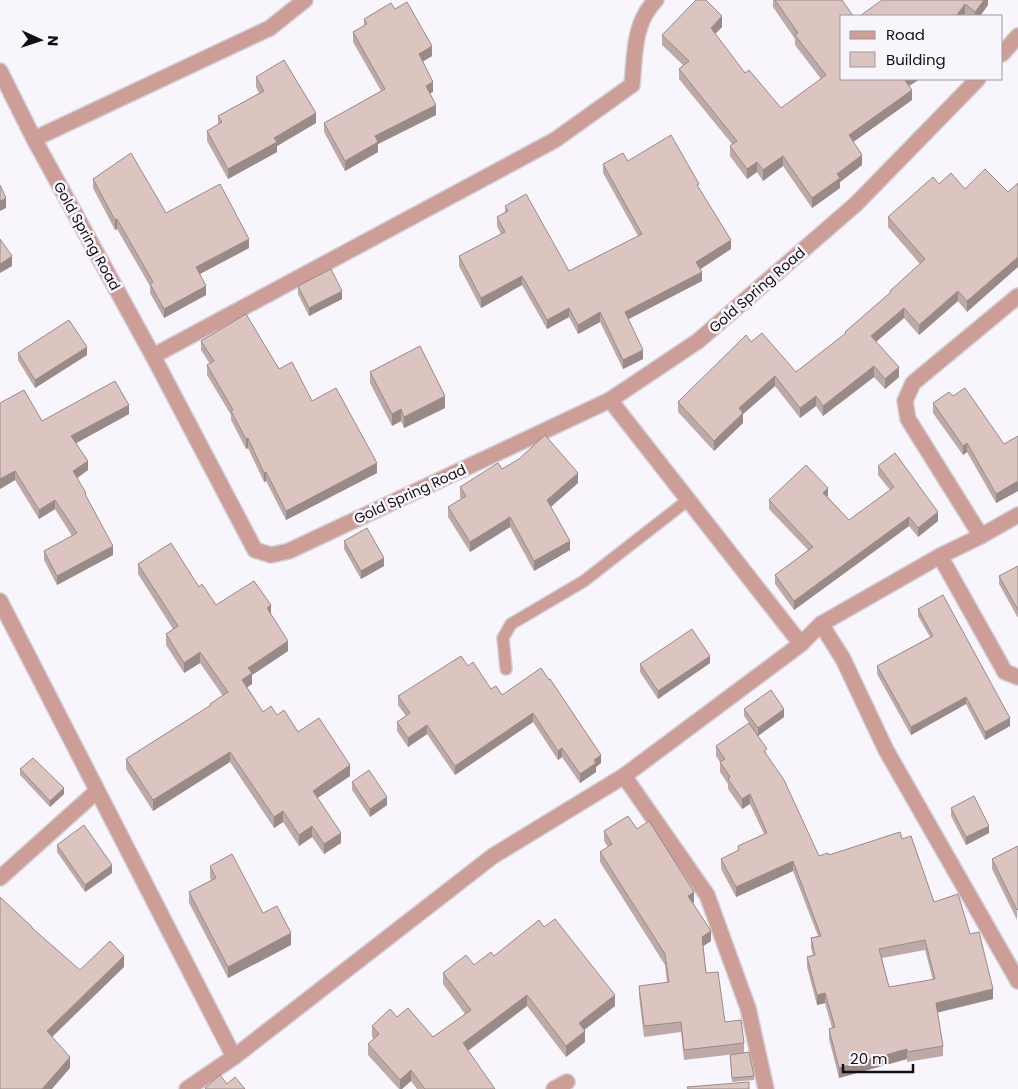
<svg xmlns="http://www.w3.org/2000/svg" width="1018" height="1089" viewBox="0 0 1018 1089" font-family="Poppins,sans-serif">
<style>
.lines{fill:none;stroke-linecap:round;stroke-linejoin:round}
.service-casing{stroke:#d4d0d7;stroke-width:14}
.minor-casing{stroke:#d4d0d7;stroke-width:18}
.service{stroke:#cc9e97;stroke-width:11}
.minor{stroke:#cc9e97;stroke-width:15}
.wall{fill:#bda9a6;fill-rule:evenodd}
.shaded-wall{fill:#9a8a87}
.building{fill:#dcc5c1;stroke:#9a8a87;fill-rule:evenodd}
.labels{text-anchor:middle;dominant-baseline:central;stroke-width:5;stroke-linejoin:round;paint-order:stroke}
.street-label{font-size:14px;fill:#120f15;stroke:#f9f5fc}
</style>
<rect width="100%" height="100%" fill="#f9f5fc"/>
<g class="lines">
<defs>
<polyline id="service" points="506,669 503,638 511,624 584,581 688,500"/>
<g id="minor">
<polyline points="1002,54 1018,36"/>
<polyline points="0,71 34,139 153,356 255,550 271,555 289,551 610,400 698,341 856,204 978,79"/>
<polyline points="34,139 270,28 305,0"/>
<path d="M153,356l402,-216 77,-55c3,-30 1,-62 24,-85"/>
<polyline points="610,400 801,644"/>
<polyline points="981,536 908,419 905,401 913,383 1018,296"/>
<polyline points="940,556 1005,672 1018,677"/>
<polyline points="0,601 234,1057"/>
<polyline points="821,624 843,659 886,750 1018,981"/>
<polyline points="624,776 707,895 748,1008 766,1089"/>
<polyline points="0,878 97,791"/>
<polyline points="187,1089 234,1057 493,856 624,776 801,644 821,624 940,556 981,536 1018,515"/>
<polyline points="554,1089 567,1082"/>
</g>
</defs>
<use href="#service" class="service-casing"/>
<use href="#minor" class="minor-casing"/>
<use href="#service" class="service"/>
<use href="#minor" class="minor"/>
</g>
<g class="wall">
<polygon points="773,0 842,0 842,79 920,79 909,86 912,100 853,142 862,165 840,182 840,188 812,208 783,166 763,181 757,172 747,179 730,156 730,146 732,144 679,79 679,69 683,65 662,45 662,35 722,27 715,34 745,73 781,108 821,79 795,45 795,39 773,7"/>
<polygon points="988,0 988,5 980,16 968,16 965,14 964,16 860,16"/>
<polygon points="395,9 432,56 423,61 433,92 430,93 436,115 378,144 378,152 345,171 324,132 324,123 381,91 353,42 353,32 364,26 364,19"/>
<polygon points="256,77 316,123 277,146 277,152 228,179 207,141 207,131 218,124 218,116 259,93 256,87"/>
<polygon points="628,161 699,188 731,249 700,269 702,281 628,319 643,359 623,369 600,322 578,334 569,317 547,329 522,285 481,308 459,266 459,256 501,234 497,226 497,217 505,213 505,206 569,271 638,236 603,173 603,164"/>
<polygon points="985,169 967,312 958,301 919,335 904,318 876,342 899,377 885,389 874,377 823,416 816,406 800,418 775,386 743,414 743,423 714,451 678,412 678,402 751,342 796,372 845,334 845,332 890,293 890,291 920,264 888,227 888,217 939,184 965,189"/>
<polygon points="93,179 166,213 249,248 200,274 206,295 164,318 150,293 150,286 117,229 115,230 93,188"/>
<polygon points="298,286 342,299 309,316 298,294"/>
<polygon points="201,341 279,369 312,401 377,473 286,520 266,481 264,482 248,448 246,449 231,420 231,415 207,375 207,365 210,364 201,350"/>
<polygon points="18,353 87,355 35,388 18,360"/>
<polygon points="370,372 445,408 404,428 401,421 392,426 370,383"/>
<polygon points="953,396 1004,444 1018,436 1018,491 996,503 967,452 963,455 933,413 933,403"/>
<polygon points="0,403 42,421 129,414 76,443 88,470 77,478 86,496 113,555 57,585 44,560 44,551 72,536 55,509 39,519 15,480 0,489"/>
<polygon points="878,466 938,521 918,537 909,526 794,610 775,584 775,575 808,550 769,509 769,500 828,497 849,520 890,490 878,475"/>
<polygon points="502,469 578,483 551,507 570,550 534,571 510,527 470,552 448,517 448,507 461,499 460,497 460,487"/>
<polygon points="344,541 384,566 361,579 344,549"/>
<polygon points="138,564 199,587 216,605 271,614 288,651 252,675 252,684 247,687 263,712 277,715 350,776 317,798 341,843 324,854 312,837 299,846 283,822 274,828 230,762 153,811 126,769 126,759 210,706 210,704 223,696 200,663 184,673 166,645 166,634 173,629 138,574"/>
<polygon points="1018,566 1018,618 999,584 999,576"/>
<polygon points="918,609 1010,726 985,740 966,704 911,735 877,674 877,666 930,637 918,616"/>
<polygon points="710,663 658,699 640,672 640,664"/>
<polygon points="468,666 491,689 502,695 541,668 601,763 596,767 596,772 580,783 562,757 558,760 533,722 455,775 427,734 408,747 397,731 397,722 406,716 398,705 398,696"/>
<path d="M744,709l40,8 -26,19 9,19 52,101 10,-1 73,-16 32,63 36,32 23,65 -56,13 6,34v10l-36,6v-3l-68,19 -10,-39v-10l3,-1 -7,-25 -8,2 -10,-38v-10l6,-2 -2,-7v-10l7,-2 -25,-65 -57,26 -15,-28v-10l17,-9v-4l26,-12 -14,-30 -8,5 -14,-20v-5l-8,-12v-10l-4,-6v-10l33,-23 -5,-7zM925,950l8,30 -44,7 -7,-29z"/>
<polygon points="20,769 64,794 50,807 20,775"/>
<polygon points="352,782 387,805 370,817 352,790"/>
<polygon points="951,808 989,833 966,845 951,816"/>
<polygon points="637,829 694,902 693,903 711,941 703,946 706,973 725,1022 744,1043 744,1053 684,1060 681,1032 644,1037 639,996 639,986 667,983 665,965 600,862 600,852 608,847 604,841 604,831"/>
<polygon points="57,845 112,873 85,892 57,852"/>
<polygon points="1018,846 1017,920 992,869 992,859"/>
<polygon points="210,866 263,913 291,945 228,978 189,903 189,892 211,880 210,877"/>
<polygon points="544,927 615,1006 584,1030 585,1042 566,1057 527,1006 468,1051 495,1089 417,1089 411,1081 402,1089 399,1089 368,1055 368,1044 374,1039 372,1037 372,1026 397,1017 433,1037 465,1014 443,984 443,973 474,965 494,956"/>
<polygon points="730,1055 754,1076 754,1080 732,1082"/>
</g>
<g class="shaded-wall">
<polygon points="984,0 988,0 988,5 980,16 975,16 975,12"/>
<polygon points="965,4 965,14 964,16 956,16"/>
<polygon points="722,16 722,27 711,38 711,28"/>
<polygon points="432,46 432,56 419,64 419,54"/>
<polygon points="904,79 920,79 904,89"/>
<polygon points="433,82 433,92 426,95 426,86"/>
<polygon points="912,90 912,100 849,145 849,135"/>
<polygon points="436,105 436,115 378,144 378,152 345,171 345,161 375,136"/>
<polygon points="316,113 316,123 277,146 277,152 228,179 228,169 274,138"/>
<polygon points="862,155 862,165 840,182 840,188 812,208 812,198 837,174"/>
<polygon points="783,156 783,166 763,181 763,170"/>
<polygon points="757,162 757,172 747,179 747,169"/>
<polygon points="6,198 6,208 0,211 0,201"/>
<polygon points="117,219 117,229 115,230 115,220"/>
<polygon points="249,239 249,248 196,276 196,267"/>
<polygon points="731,240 731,249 696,272 696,262"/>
<polygon points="12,256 12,266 0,273 0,264"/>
<polygon points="1018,257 1018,267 967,312 967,301"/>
<polygon points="702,272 702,281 625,321 625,312"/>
<polygon points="522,276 522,285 481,308 481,298"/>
<polygon points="206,286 206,295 164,318 164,309"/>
<polygon points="342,291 342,299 309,316 309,308"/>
<polygon points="958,291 958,301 919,335 919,325"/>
<polygon points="569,308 569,317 547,329 547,320"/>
<polygon points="904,308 904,318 871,346 871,336"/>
<polygon points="600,312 600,322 578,334 578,325"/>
<polygon points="87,347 87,355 35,388 35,380"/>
<polygon points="643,350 643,359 623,369 623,360"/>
<polygon points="874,366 874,377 823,416 823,406"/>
<polygon points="899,367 899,377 885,389 885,379"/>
<polygon points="775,376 775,386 743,414 743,423 714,451 714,441 739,408"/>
<polygon points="445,396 445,408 404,428 404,417"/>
<polygon points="816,396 816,406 800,418 800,408"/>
<polygon points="129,405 129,414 71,446 71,436"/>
<polygon points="401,409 401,421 392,426 392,414"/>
<polygon points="248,438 248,448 246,449 246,439"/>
<polygon points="967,443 967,452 963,455 963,446"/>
<polygon points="88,461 88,470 73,481 73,471"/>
<polygon points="377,463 377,473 286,520 286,511"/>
<polygon points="15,471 15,480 0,489 0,479"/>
<polygon points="266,472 266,481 264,482 264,473"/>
<polygon points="578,473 578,483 547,510 547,500"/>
<polygon points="1018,481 1018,491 996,503 996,494"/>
<polygon points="828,488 828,497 823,493"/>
<polygon points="55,500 55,509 39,519 39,510"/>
<polygon points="938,512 938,521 918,537 918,528"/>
<polygon points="510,517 510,527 470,552 470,542"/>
<polygon points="909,517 909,526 794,610 794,601"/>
<polygon points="570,541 570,550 534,571 534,561"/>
<polygon points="113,546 113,555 57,585 57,576"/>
<polygon points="384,558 384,566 361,579 361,571"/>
<polygon points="271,605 271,615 267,608"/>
<polygon points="288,641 288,651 252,675 252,684 242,691 242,680 248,668"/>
<polygon points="200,652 200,663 184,673 184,663"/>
<polygon points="710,656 710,663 658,699 658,691"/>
<polygon points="966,697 966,704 911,735 911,727"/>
<polygon points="784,709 784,717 758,736 758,728"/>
<polygon points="533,713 533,722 455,775 455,766"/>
<polygon points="1010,718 1010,726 985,740 985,732"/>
<polygon points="427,725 427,734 408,747 408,738"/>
<polygon points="562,748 562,757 558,760 558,751"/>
<polygon points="230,752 230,762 153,811 153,800"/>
<polygon points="601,755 601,763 596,767 596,772 580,783 580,774 594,760"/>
<polygon points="350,765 350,776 313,801 313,791"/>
<polygon points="64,788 64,794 50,807 50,801"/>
<polygon points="750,794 750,804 742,809 742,799"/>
<polygon points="387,797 387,805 370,817 370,809"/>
<polygon points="283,811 283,822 274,828 274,817"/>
<polygon points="312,826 312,837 299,846 299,835"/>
<polygon points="989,826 989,833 966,845 966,837"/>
<polygon points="341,833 341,843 324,854 324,844"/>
<polygon points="793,861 793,871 736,897 736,887"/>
<polygon points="112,865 112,873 85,892 85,885"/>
<polygon points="694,892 694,902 688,906 688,896"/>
<polygon points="711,931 711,941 702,947 702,937"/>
<polygon points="291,933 291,945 228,978 228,967"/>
<polygon points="124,956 124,967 47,1042 47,1031"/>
<polygon points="993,989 993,999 936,1013 936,1003"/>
<polygon points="825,993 825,1003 817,1005 817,995"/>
<polygon points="527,995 527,1006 463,1054 463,1043"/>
<polygon points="615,995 615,1006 579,1034 579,1023"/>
<polygon points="585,1031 585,1042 566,1057 566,1046"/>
<polygon points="907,1049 907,1059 839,1078 839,1068"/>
<polygon points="70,1057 70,1068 52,1089 42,1089"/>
<polygon points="411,1070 411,1081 402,1089 400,1089 400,1080"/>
</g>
<g class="building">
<polygon points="696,0 706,0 722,16 711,28 745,73 749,70 781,108 826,75 795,35 798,33 775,0 842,0 853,16 842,16 842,79 905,79 904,79 912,90 849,135 862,155 837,174 840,178 812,198 783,156 763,170 757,162 747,169 730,146 737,141 679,69 689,61 662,35"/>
<polygon points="882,0 984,0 975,12 965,4 956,16 860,16"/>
<polygon points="407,2 432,46 419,54 433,82 426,86 436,105 375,136 378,142 345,161 324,123 385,89 353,32 367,24 364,19 391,3 395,9"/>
<polygon points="284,60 316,113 274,138 277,142 228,169 207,131 222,122 218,116 264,91 256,77"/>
<polygon points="671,135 699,184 697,185 731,240 696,262 702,272 625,312 643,350 623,360 600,312 578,325 569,308 547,320 522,276 481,298 459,256 505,232 497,217 508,211 505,206 526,194 569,271 642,234 603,164 623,153 628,161"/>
<polygon points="131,153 166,213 220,184 249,239 196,267 206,286 164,309 150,284 153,282 117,219 115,220 93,179"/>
<polygon points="985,169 1008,192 1018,183 1018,257 967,301 958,291 919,325 904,308 871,336 899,367 885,379 874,366 823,406 816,396 800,408 775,376 739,408 743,413 714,441 678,402 746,335 751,342 762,333 796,372 846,333 845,332 891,292 890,291 925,259 888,217 933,177 939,184 951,173 965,189"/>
<polygon points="0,185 6,198 0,201"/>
<polygon points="0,239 12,256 0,264"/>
<polygon points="331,269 342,291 309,308 298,286"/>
<polygon points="246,314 279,369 292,362 312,401 336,388 377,463 286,511 266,472 264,473 248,438 246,439 231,411 233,410 207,365 214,361 201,341"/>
<polygon points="69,320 87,347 35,380 18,353"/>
<polygon points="420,346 445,396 404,417 401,409 392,414 370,372"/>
<polygon points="115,381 129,405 71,436 88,461 73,471 86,493 85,494 113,546 57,576 44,551 77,533 55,500 39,510 15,471 0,479 0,403 24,390 42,421"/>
<polygon points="965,388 1004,444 1018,436 1018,481 996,494 967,443 963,446 933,403 949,392 953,396"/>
<polygon points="545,435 578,473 547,500 570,541 534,561 510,517 470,542 448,507 466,496 460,487 498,463 502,469 519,459"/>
<polygon points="895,453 938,512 918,528 909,517 794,601 775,575 813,547 769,500 806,465 828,488 823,493 849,520 894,487 878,466"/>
<polygon points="367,528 384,558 361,571 344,541"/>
<polygon points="171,543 199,587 202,584 216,605 254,581 271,605 267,608 288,641 248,668 252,673 242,680 263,712 271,706 277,715 284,710 298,732 319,718 350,765 313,791 341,833 324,844 312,826 299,835 283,811 274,817 230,752 153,800 126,759 211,705 210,704 228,692 200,652 184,663 166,634 178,626 138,564"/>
<polygon points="1018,566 1018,610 999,576"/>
<polygon points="943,595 1010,718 985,732 966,697 911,727 877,666 933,636 918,609"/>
<polygon points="692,629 710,656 658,691 640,664"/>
<polygon points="461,656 468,666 473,662 491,689 496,686 502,695 541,668 549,680 550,679 601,755 594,760 596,763 580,774 562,748 558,751 533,713 455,766 427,725 408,738 397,722 410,713 398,696"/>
<polygon points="771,690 784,709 758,728 744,709"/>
<path d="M749,723l18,26 -3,2 20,29 35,76 9,-3 1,2 71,-23 2,7 9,-3 23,66 24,-8 12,40 9,-2 14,57 -57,14 7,43 -36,6v-3l-68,19 -10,-39 6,-2 -10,-34 -8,2 -10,-38 8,-2 -4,-17 10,-2 -28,-75 -57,26 -15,-28 18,-9 -1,-4 29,-13 -17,-39 -8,5 -14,-20 2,-2 -10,-15 5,-3 -9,-13zM925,940l10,39 -46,8 -10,-38z"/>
<polygon points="33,758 64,788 50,801 20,769"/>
<polygon points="369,770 387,797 370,809 352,782"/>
<polygon points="974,796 989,826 966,837 951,808"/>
<polygon points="628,816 637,829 649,821 694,892 688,896 711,931 702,937 706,973 718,972 725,1022 741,1020 744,1043 684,1050 681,1022 644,1026 639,986 669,982 665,954 600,852 612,844 604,831"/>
<polygon points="84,825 112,865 85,885 57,845"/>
<polygon points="1018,846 1018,909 1017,910 992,859"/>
<polygon points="232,854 263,913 277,906 291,933 228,967 189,892 216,878 210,866"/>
<polygon points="0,897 32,927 32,928 80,970 110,941 124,956 47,1031 70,1057 42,1089 0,1089"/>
<polygon points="555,919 615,995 579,1023 585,1031 566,1046 527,995 463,1043 495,1089 425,1089 411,1070 400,1080 368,1044 379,1034 372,1026 390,1009 397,1017 408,1008 433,1037 471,1010 443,973 466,955 474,965 491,952 494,956 539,920 544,927"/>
<polygon points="749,1052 754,1076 732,1078 730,1055"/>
<polygon points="220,1075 227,1084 235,1077 245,1089 206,1089 205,1088"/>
<polygon points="749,1082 749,1089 688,1089 687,1087"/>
</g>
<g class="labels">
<g class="street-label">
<text transform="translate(87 236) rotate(61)">Gold Spring Road</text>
<text transform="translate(757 290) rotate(-41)">Gold Spring Road</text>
<text transform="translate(410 494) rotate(-25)">Gold Spring Road</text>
</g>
</g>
<rect x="840" y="15" width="162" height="65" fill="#f9f5fc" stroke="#9d99a0"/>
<rect x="850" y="31" width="25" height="8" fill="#cc9e97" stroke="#9d99a0"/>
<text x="886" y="40" font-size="15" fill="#120f15">Road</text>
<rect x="850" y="52" width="25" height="15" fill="#dcc5c1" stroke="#9d99a0"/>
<text x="886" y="65" font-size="15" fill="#120f15">Building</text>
<g transform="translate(40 40) rotate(93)" stroke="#f9f5fc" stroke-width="4" paint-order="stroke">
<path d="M0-4L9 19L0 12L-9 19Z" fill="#120f15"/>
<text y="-8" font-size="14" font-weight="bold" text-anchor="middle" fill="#120f15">N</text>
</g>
<path d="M843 1064v8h70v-8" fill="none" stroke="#120f15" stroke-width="2.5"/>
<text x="850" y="1064" font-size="15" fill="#120f15" stroke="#f9f5fc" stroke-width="4" paint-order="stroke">20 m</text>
</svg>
